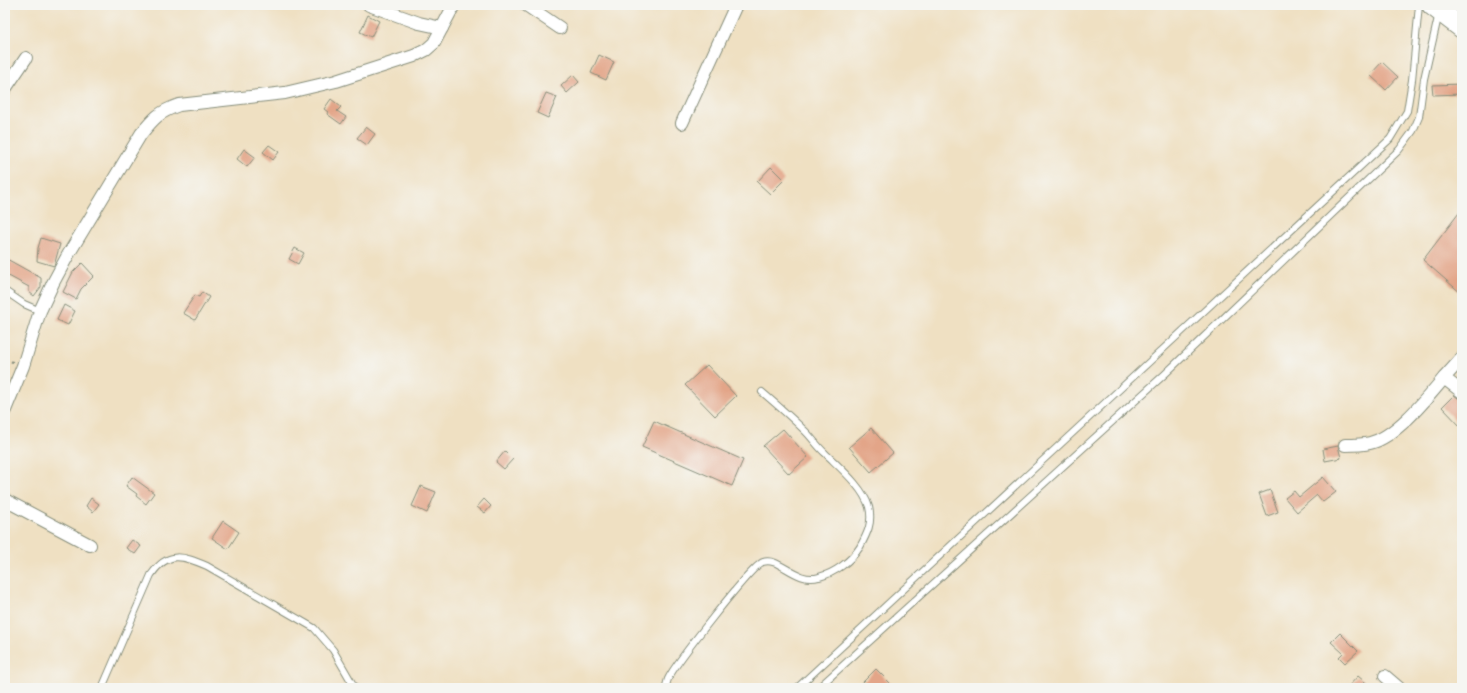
<svg xmlns="http://www.w3.org/2000/svg" width="1467" height="693" viewBox="0 0 1467 693" font-family="Mynerve,sans-serif">
<style>
.building{fill:#e3a588}
.lines{fill:none;stroke-linecap:round;stroke-linejoin:round}
.service-casing{stroke:#878e7b;stroke-width:8}
.minor-casing{stroke:#878e7b;stroke-width:14}
.trunk-casing{stroke:#878e7b;stroke-width:22}
.path{stroke:#878e7b;stroke-width:2;stroke-dasharray:3 3;stroke-linecap:butt}
.service{stroke:#fff;stroke-width:6}
.minor{stroke:#fff;stroke-width:12}
.trunk{stroke:#fff;stroke-width:20}
</style>
<rect width="100%" height="100%" fill="#f6f6f2"/>
<filter id="ink" filterUnits="userSpaceOnUse"><feTurbulence type="fractalNoise" baseFrequency=".025" numOctaves="2"/><feDisplacementMap in="SourceGraphic" scale="8" xChannelSelector="R" yChannelSelector="G"/><feConvolveMatrix kernelMatrix="1 2 1 2 8 2 1 2 1" color-interpolation-filters="sRGB"/></filter>
<filter id="wash" filterUnits="userSpaceOnUse"><feTurbulence type="fractalNoise" baseFrequency=".012" numOctaves="4" result="noise"/><feDisplacementMap in="SourceGraphic" scale="16" xChannelSelector="R" yChannelSelector="G"/><feGaussianBlur stdDeviation="0.9" result="paint"/><feColorMatrix in="noise" values="0 0 0 0 0 0 0 0 0 0 0 0 0 0 0 0 0 1.4 0 .05"/><feComposite in="paint" operator="in"/></filter>
<g filter="url(#wash)">
<rect width="100%" height="100%" fill="#efe0c2"/>
<g id="blocks">
<g class="building">
<polygon points="368,15 379,21 371,37 360,32"/>
<polygon points="599,55 614,62 606,80 591,73"/>
<polygon points="1382,62 1398,77 1386,90 1370,75"/>
<polygon points="573,75 579,82 567,93 561,86"/>
<polygon points="1462,84 1462,94 1433,95 1432,85"/>
<polygon points="546,93 557,97 548,118 537,113"/>
<polygon points="331,99 341,107 337,111 346,117 341,124 327,114 328,112 324,109"/>
<polygon points="366,127 375,134 367,145 357,138"/>
<polygon points="269,145 279,152 273,160 263,152"/>
<polygon points="244,149 255,157 247,167 237,159"/>
<polygon points="771,167 784,180 770,194 757,182"/>
<polygon points="1462,209 1462,294 1423,260"/>
<polygon points="41,238 60,244 54,266 37,261 38,248"/>
<polygon points="295,248 304,253 298,264 289,259"/>
<polygon points="5,258 41,278 41,287 34,296 29,292 29,287 5,274"/>
<polygon points="82,263 94,276 81,289 76,299 63,292 73,272"/>
<polygon points="202,292 209,297 195,320 183,313 195,295 199,297"/>
<polygon points="64,305 75,311 68,325 57,320"/>
<polygon points="707,365 736,396 715,416 685,385"/>
<polygon points="1454,395 1462,401 1462,428 1442,407"/>
<polygon points="654,421 743,460 732,486 642,447"/>
<polygon points="871,428 893,453 871,472 849,447"/>
<polygon points="783,429 808,457 789,474 763,446"/>
<polygon points="1338,446 1341,458 1325,461 1323,449"/>
<polygon points="505,451 513,459 504,469 496,462"/>
<polygon points="132,477 154,493 146,504 136,496 137,494 126,486"/>
<polygon points="1323,477 1336,492 1323,502 1317,495 1297,512 1285,498 1294,491 1299,497"/>
<polygon points="421,486 436,492 427,513 412,506"/>
<polygon points="1270,490 1278,512 1267,516 1259,494"/>
<polygon points="91,498 99,504 93,512 86,506"/>
<polygon points="484,499 491,506 485,513 477,507"/>
<polygon points="223,521 239,532 228,549 212,538"/>
<polygon points="132,540 141,546 135,554 126,548"/>
<polygon points="1340,633 1358,651 1345,663 1339,657 1343,653 1331,642"/>
<polygon points="876,669 895,688 857,688"/>
<polygon points="1358,676 1372,688 1347,688"/>
</g>
</g>
</g>
<g filter="url(#ink)">
<use href="#blocks" fill-opacity="0" stroke="#878e7b" stroke-width="1"/>
<g class="lines">
<defs>
<g id="service">
<polyline points="5,291 24,304 40,311"/>
<path d="M102,688l49,-113c17,-25 32,-19 56,-9l107,62 19,22 22,38"/>
<path d="M666,688c0,-3 1,-6 2,-9 7,-15 83,-113 95,-117 16,-6 33,22 56,15 16,-4 32,-16 41,-30 7,-13 13,-24 9,-40 -6,-20 -29,-39 -44,-54 -8,-7 -14,-17 -22,-24 -13,-13 -27,-25 -41,-37"/>
<polyline points="797,688 1390,139 1407,111 1412,80 1419,5"/>
<polyline points="818,688 1165,374 1399,150 1413,131 1419,117 1424,79 1439,13"/>
</g>
<g id="minor">
<polyline points="369,5 419,23 442,28"/>
<polyline points="526,5 560,28"/>
<polyline points="5,89 26,58"/>
<polyline points="682,123 736,5"/>
<polyline points="1462,358 1444,378 1462,392"/>
<path d="M5,410l18,-44 17,-55 13,-28 15,-28 73,-121c13,-16 18,-22 38,-29l106,-12 51,-12 78,-25 12,-6 8,-7 20,-38"/>
<path d="M1345,445c8,0 17,0 25,-2 26,-6 57,-45 74,-65"/>
<polyline points="5,500 90,545"/>
<polyline points="1385,676 1399,688"/>
</g>
<polyline id="trunk" points="1432,5 1462,28"/>
</defs>
<use href="#service" class="service-casing"/>
<use href="#minor" class="minor-casing"/>
<use href="#trunk" class="trunk-casing"/>
<polyline class="path" points="5,360 13,362"/>
<use href="#service" class="service"/>
<use href="#minor" class="minor"/>
<use href="#trunk" class="trunk"/>
</g>
</g>
<rect width="1467" height="693" fill="none" stroke="#f6f6f2" stroke-width="20"/>
</svg>
